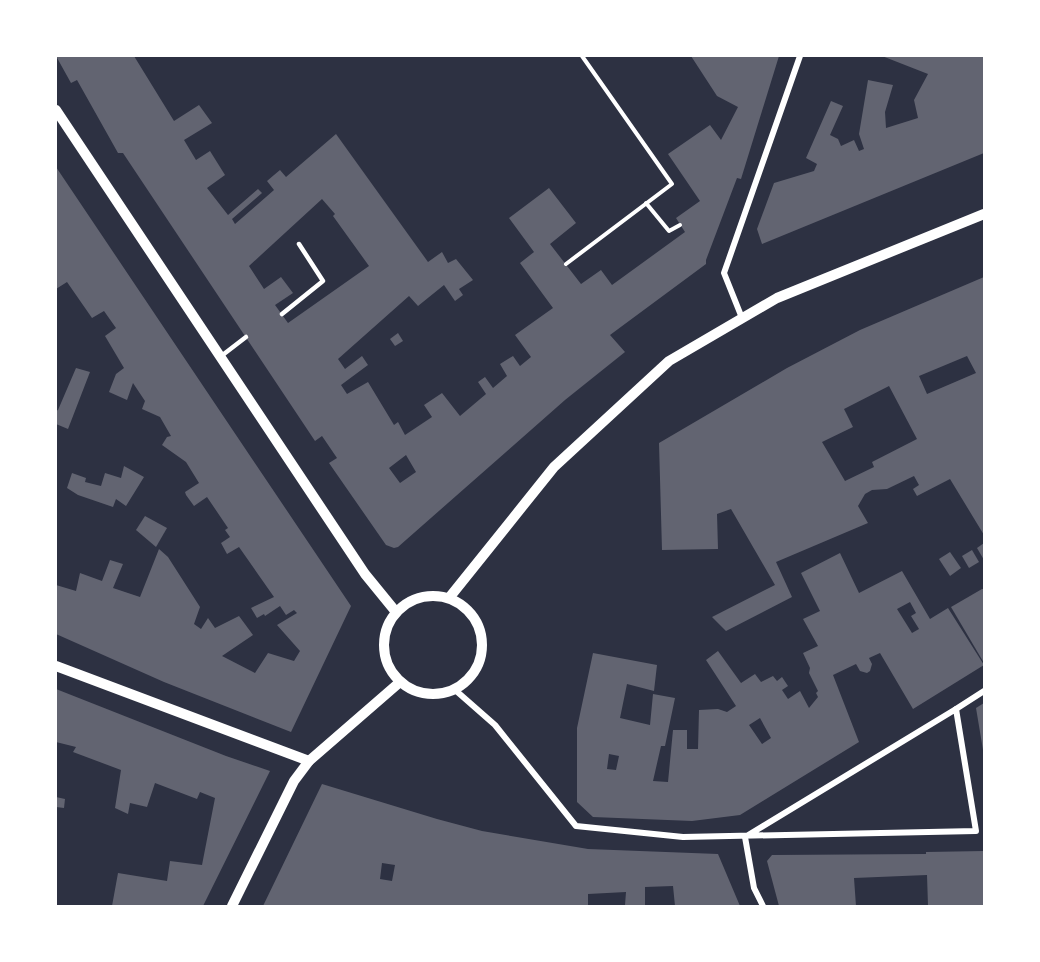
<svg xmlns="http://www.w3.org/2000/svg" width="1040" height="962" viewBox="0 0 1040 962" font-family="'Space Grotesk',sans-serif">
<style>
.building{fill:#626471;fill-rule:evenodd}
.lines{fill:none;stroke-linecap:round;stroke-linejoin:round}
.path{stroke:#fff;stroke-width:4}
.service{stroke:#fff;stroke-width:4.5}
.minor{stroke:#fff;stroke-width:6}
.tertiary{stroke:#fff;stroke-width:10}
</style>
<rect width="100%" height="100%" fill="#2d3142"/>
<g class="building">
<path d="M56,56h78l40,65 25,-16 13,18 -28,17 12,20 14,-9 15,24 -18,13 21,27 30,-26 4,4 -30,26 3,5 39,-34 -7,-9 7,-6 6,-5 6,7 50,-43 92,128 14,-10 6,11 8,-4 17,21 -14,9 4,6 -8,6 -11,-16 -26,21 -9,-10 -71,63 7,10 17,-13 6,9 -27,20 6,9 21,-12 26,43 4,-3 7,13 27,-18 -8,-12 18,-12 18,23 26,-22 -8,-12 7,-5 8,11 14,-12 -7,-12 13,-8 7,10 11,-9 -16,-22 38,-27 -33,-45 14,-11 -25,-34 40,-30 27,35 -26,21 31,40 20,-14 11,15 73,-53 -9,-14 24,-17 -32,-47 42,-29 11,15 17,-33 -21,-11 -26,-40h88l-38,123 -4,-1 -31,82v4l-96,71 15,17 -60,48 -167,147 -4,1 -8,-3 -57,-82 8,-5 -15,-22 -7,5 -192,-288h-5l-41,-73 -6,3zM322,199l13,15 -2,2 36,50 -81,57 -13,-18 18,-12 -12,-16 -17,12 -15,-23zM406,455l10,17 -16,11 -11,-15z"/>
<polygon points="882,56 984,56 984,153 762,244 757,229 774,183 814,171 817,164 806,158 831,101 843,106 830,135 838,139 841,146 854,140 859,151 864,149 859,134 868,80 893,85 885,112 886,128 918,118 914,100 928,74"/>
<polygon points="56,167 351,606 291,732 164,682 56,634 56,585 76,591 80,573 102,581 110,560 123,564 113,588 140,597 159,549 168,557 200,607 194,624 201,629 208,618 215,628 239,616 253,635 222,656 255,673 268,653 294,661 300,651 277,625 297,613 294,610 286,615 280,606 265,616 264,614 257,618 251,608 274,597 239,547 227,554 221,543 230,537 225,530 228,528 207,497 194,506 186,495 185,492 199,483 186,462 162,445 167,437 171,436 160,417 142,409 145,401 133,383 127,400 109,392 116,374 124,368 105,336 116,328 104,311 92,318 67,282 56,289"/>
<path d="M984,277v258l-34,-56 -33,17 -4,-7 6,-4 -5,-9 -27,13 -15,1 -7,4 -7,12 10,17 -92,39 16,35 -66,34 -14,-14 63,-32 -44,-76 -14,5 1,35 -56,1 -3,-107 128,-75 73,-38zM967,356l9,17 -49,21 -8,-18zM889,386l28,53 -45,23 2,5 -29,14 -23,-39 31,-15 -9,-18z"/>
<polygon points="398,333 403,341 395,346 390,339"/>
<polygon points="76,368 90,372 68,429 56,424 56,411 58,410"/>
<polygon points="124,466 144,477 126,506 116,499 113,507 78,495 67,488 72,473 86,478 85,482 101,486 105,473 121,478"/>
<polygon points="145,516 167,528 156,547 136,530"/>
<polygon points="984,543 984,560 977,548"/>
<polygon points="972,550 979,562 969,568 962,556"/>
<polygon points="950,552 961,568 950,576 939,559"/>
<path d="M840,553l19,40 43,-22 28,48 18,-11 36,57 -71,44 -33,-56 -11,5 3,6 -2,7 -3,2 -7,-2 -4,-7 -23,11 26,67 -119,73 -48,6 -99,-4 -16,-15v-74l16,-75 64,12 -3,26 -27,-7 -7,34 30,7 3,-31 22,4 -10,48h-4l-8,35 15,1 5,-52h14v19h11l1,-39 19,-1 9,3 9,-6 -30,-46 12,-9 23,32 14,-9 6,8 12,-6 4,5 5,-4 6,9 -6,4 6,9 12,-8 9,17 9,-11 -2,-4 2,-2 -9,-18 1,-5 -7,-15 15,-7 -15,-27 17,-8 -19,-38zM910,602l6,11 -5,3 8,13 -7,4 -15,-24zM760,718l11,20 -9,6 -13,-19zM609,754l10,2 -3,14 -9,-1z"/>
<polygon points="982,589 984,589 984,663 951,607"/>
<polygon points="56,689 226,756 270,771 203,906 112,906 118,873 167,881 170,861 202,865 215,798 200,792 197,799 155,783 147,807 130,803 128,814 115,808 121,770 73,752 76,747 56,742"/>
<polygon points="984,703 984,750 983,750 976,708"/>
<path d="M322,784l115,35 45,12 106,18 130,5 22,52h-65l-2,-20 -28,1v19l-20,-1 1,-13 -38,2v12h-325zM382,863l13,2 -3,16 -12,-2z"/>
<polygon points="56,797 65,799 64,808 56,807"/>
<polygon points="984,851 984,906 928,906 927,875 854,878 856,906 779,906 767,861 772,855 926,854 926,852"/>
</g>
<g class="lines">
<g class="path">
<polyline points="646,203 669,231 680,225"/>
<polyline points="566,264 672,184 582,56"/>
</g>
<g class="service">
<polyline points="282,314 323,281 299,244"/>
<polyline points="220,357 246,337"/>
</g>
<g class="minor">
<polyline points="742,318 724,273 800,56"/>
<polyline points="454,689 495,725 576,826 683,837 976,831 956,709 745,837"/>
<polyline points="956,709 984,691"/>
<polyline points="745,837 754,888 763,906"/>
</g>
<g class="tertiary">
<polyline points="56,110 365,574 396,612"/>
<circle cx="433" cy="645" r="49"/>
<polyline points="449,598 554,467 669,361 777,298 984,214"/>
<polyline points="56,666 309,761"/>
<polyline points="232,906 294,781 309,761 400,682"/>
</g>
</g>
<rect width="1040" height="962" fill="none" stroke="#ffffff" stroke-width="114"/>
</svg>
